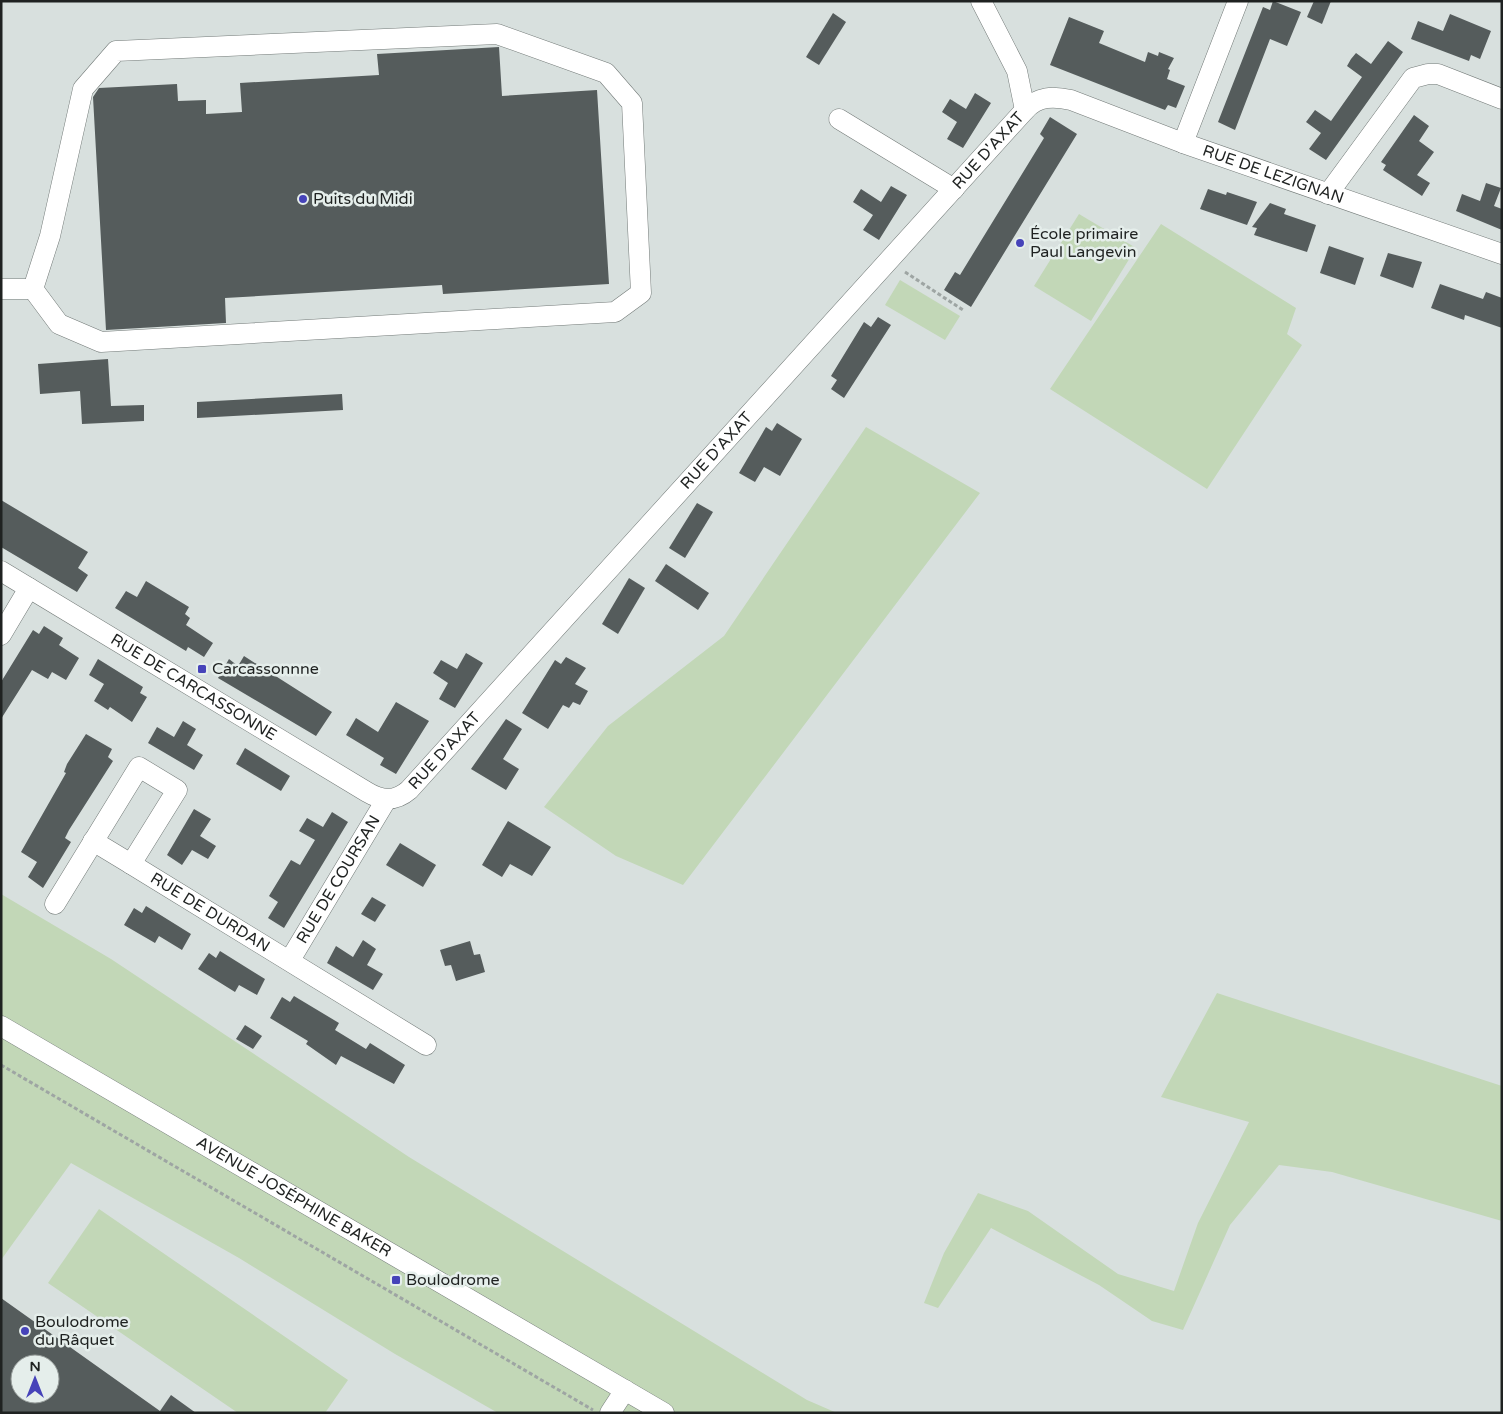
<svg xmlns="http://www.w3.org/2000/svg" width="1503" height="1414" viewBox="0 0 1503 1414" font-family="'Varela Round',sans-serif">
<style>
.green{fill:#c2d7b7}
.building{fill:#555c5c;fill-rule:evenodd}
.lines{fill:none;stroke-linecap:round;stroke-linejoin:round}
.minor-casing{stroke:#737a78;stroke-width:21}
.path{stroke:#9ea5a3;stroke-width:3;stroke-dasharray:4 2.5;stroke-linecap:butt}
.minor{stroke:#fff;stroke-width:20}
.poi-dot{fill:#4643b9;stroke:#e5eeeb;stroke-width:2}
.labels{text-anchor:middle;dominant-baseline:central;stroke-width:5;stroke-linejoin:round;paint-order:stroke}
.street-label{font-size:16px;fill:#1f2221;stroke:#e5eeeb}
.poi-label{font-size:16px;fill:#1f2221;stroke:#e5eeeb;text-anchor:start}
</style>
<rect width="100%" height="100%" fill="#d8e0de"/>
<g class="green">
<polygon points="1079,214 1136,248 1091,321 1034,286"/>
<polygon points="1161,224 1296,308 1287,334 1302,345 1207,489 1050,389"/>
<polygon points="900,280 960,316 945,340 885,305"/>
<polygon points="866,427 980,493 683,885 616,856 544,807 608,726 724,636"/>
<polygon points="1,894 111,959 409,1157 807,1400 837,1413 498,1413 395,1354 239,1258 71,1163 1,1260"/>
<polygon points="1217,993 1502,1086 1502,1221 1332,1172 1279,1165 1230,1225 1183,1330 1152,1321 1099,1285 991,1228 938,1308 924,1303 944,1253 978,1193 1028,1211 1118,1274 1174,1291 1198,1223 1249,1122 1161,1097"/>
<polygon points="99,1209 348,1380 325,1413 238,1413 48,1283"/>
</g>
<g class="building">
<polygon points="1273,1 1301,12 1287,46 1270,39 1235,130 1218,122 1263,7 1270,10"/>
<polygon points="1314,1 1331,1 1322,24 1307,17"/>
<polygon points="833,13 846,22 819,65 806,57"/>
<polygon points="1450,14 1491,31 1480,59 1471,55 1469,61 1411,39 1418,21 1443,31"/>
<polygon points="1069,17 1104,31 1099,43 1145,62 1148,52 1158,56 1159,52 1174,58 1168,69 1170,70 1167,79 1185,86 1176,108 1168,105 1165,110 1050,65"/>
<polygon points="1388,41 1403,52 1326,160 1309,149 1321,133 1306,122 1315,110 1331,121 1362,77 1347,66 1351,59 1356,53 1371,64"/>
<polygon points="499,47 502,96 597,90 609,284 443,294 442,285 225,298 226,323 106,330 93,97 99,88 177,84 178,101 206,100 206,114 242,112 240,83 379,75 377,54"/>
<polygon points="975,93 991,103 963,148 947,139 957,122 942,112 950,99 966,109"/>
<polygon points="1414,115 1429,126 1419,141 1434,152 1417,175 1430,183 1422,196 1383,170 1386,165 1381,162"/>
<polygon points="1050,117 1077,134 971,307 944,290 955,272 960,275 1044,138 1040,134"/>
<polygon points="1486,183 1501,188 1494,206 1502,209 1502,230 1456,211 1462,194 1480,201"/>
<polygon points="891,186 907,195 879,240 863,230 873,215 853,202 861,189 881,202"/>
<polygon points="1208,189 1226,195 1227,192 1257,202 1247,225 1200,209"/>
<polygon points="1270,203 1286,209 1284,214 1316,225 1307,252 1254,235 1257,228 1252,227"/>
<polygon points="1329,246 1364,258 1355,285 1320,273"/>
<polygon points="1388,253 1422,262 1413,288 1380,276"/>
<polygon points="1440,284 1483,299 1486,292 1502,298 1502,328 1465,315 1464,320 1431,308"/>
<polygon points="878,317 891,325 844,398 831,389 837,380 831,376 864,322 871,327"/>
<polygon points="108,359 111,406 144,405 144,421 82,424 80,391 40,394 38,364"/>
<polygon points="342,394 343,410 197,418 197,402"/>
<polygon points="777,423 802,439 780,476 764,467 755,482 739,473 766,427 772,431"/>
<polygon points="1,500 88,552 78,568 88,575 77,592 1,547"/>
<polygon points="697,503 713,512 685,558 669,548"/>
<polygon points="666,564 709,593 698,610 655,581"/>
<polygon points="629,578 645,588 618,634 602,624"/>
<polygon points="146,581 189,607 185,614 190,618 186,625 213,643 204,657 188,647 186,651 115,608 126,591 137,597"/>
<polygon points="44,626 63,638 59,645 79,658 66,680 52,672 48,679 32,670 1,719 1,682 33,630 39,634"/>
<polygon points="466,653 483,663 455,708 439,699 448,683 433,673 441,660 457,669"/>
<polygon points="244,656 332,712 316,736 218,678 229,659 238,666"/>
<polygon points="566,657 586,668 575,684 588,691 580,705 573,702 569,708 563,705 548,729 522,713 555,660 561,664"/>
<polygon points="98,659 143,687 140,693 147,697 132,722 110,707 108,710 94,701 104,684 89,675"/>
<polygon points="396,702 429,721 396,774 380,765 384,758 346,735 356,718 378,732"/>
<polygon points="506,719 522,729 503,759 519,769 506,790 471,769"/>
<polygon points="183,721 196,729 187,745 203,755 194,770 148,743 157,727 174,737"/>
<polygon points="86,734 112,749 108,757 113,761 69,830 65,838 71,842 43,888 28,877 37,862 21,852 66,773 64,772 67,764"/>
<polygon points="245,748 290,776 281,791 236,764"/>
<polygon points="194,809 211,819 200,836 216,846 208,859 192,850 182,865 167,855"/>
<polygon points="332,812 348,822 284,928 268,918 278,902 269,896 291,860 300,865 315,840 299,831 307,818 323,827"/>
<polygon points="508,821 551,847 532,876 510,864 502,877 482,865"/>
<polygon points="400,843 436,865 423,887 386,865"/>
<polygon points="372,897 386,905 375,922 361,914"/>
<polygon points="146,906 191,934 182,950 159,936 155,943 124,925 134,908 142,913"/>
<polygon points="363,940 376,949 367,965 383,974 373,990 327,963 336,946 353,957"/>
<polygon points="470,941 474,955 480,954 485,972 456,981 451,965 445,966 440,950"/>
<polygon points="220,951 265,979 257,995 239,985 235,992 198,969 209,953 216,958"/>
<polygon points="294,996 339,1023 335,1030 366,1049 370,1043 405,1065 394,1084 341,1056 336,1065 306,1044 308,1041 270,1018 282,997 290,1002"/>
<polygon points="245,1025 262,1036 253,1049 236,1039"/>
<path d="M1,1298l159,113 11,-16 25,18h-195zM20,1364h30v30h-30z"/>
</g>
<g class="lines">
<defs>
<g id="minor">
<polyline points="981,1 1017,71 1025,110"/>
<polygon points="497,34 606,73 632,103 641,293 615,312 101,342 59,324 33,289 50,236 83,89 116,51"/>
<polyline points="839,119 954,189"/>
<polyline points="1183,143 1238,1"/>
<polyline points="1328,194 1413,78 1428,74 1438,74 1502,99"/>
<polyline points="1,289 33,289"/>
<path id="s1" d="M1,571l366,221c15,9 28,10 42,-2l616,-680c13,-14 28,-14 46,-10l112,43 319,111"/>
<polyline points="1,635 29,588"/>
<polyline points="93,841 131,864"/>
<path id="s2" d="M55,904l84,-137 38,23 -46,74 295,181"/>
<path id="s3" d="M290,960l96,-160"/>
<path id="s4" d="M1,1026l663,387"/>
<polyline points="610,1413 625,1390"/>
</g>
</defs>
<use href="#minor" class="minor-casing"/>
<g class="path">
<polyline points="905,272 963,310"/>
<polyline points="1,1065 593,1410"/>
</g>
<use href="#minor" class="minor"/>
</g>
<g class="poi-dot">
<circle cx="303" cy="199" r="5"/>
<circle cx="1020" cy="243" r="5"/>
<rect x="197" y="664" width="10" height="10" rx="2.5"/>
<rect x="391" y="1275" width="10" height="10" rx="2.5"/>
<circle cx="25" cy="1331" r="5"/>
</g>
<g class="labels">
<g class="street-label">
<text stroke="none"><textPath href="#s1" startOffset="1336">RUE D'AXAT</textPath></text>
<text stroke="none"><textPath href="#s1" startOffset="1656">RUE DE LEZIGNAN</textPath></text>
<text stroke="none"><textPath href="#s1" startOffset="931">RUE D'AXAT</textPath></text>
<text stroke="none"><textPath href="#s1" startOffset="225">RUE DE CARCASSONNE</textPath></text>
<text stroke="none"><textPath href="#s1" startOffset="526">RUE D'AXAT</textPath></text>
<text stroke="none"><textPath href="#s3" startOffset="94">RUE DE COURSAN</textPath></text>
<text stroke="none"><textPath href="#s2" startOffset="385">RUE DE DURDAN</textPath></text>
<text stroke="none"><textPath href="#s4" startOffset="339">AVENUE JOSÉPHINE BAKER</textPath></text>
</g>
<g class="poi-label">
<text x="313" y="199">Puits du Midi</text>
<text x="1030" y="234">École primaire<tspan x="1030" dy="18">Paul Langevin</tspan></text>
<text x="212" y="669">Carcassonnne</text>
<text x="406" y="1280">Boulodrome</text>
<text x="35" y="1322">Boulodrome<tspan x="35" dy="18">du Râquet</tspan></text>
</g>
</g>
<rect width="1503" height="1414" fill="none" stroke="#1f2221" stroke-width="5"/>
<g transform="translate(35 1379)"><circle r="24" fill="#e5eeeb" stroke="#969c9a"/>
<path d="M0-4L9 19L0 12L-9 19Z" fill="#4643b9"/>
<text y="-8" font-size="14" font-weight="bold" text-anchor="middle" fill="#1f2221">N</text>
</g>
</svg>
